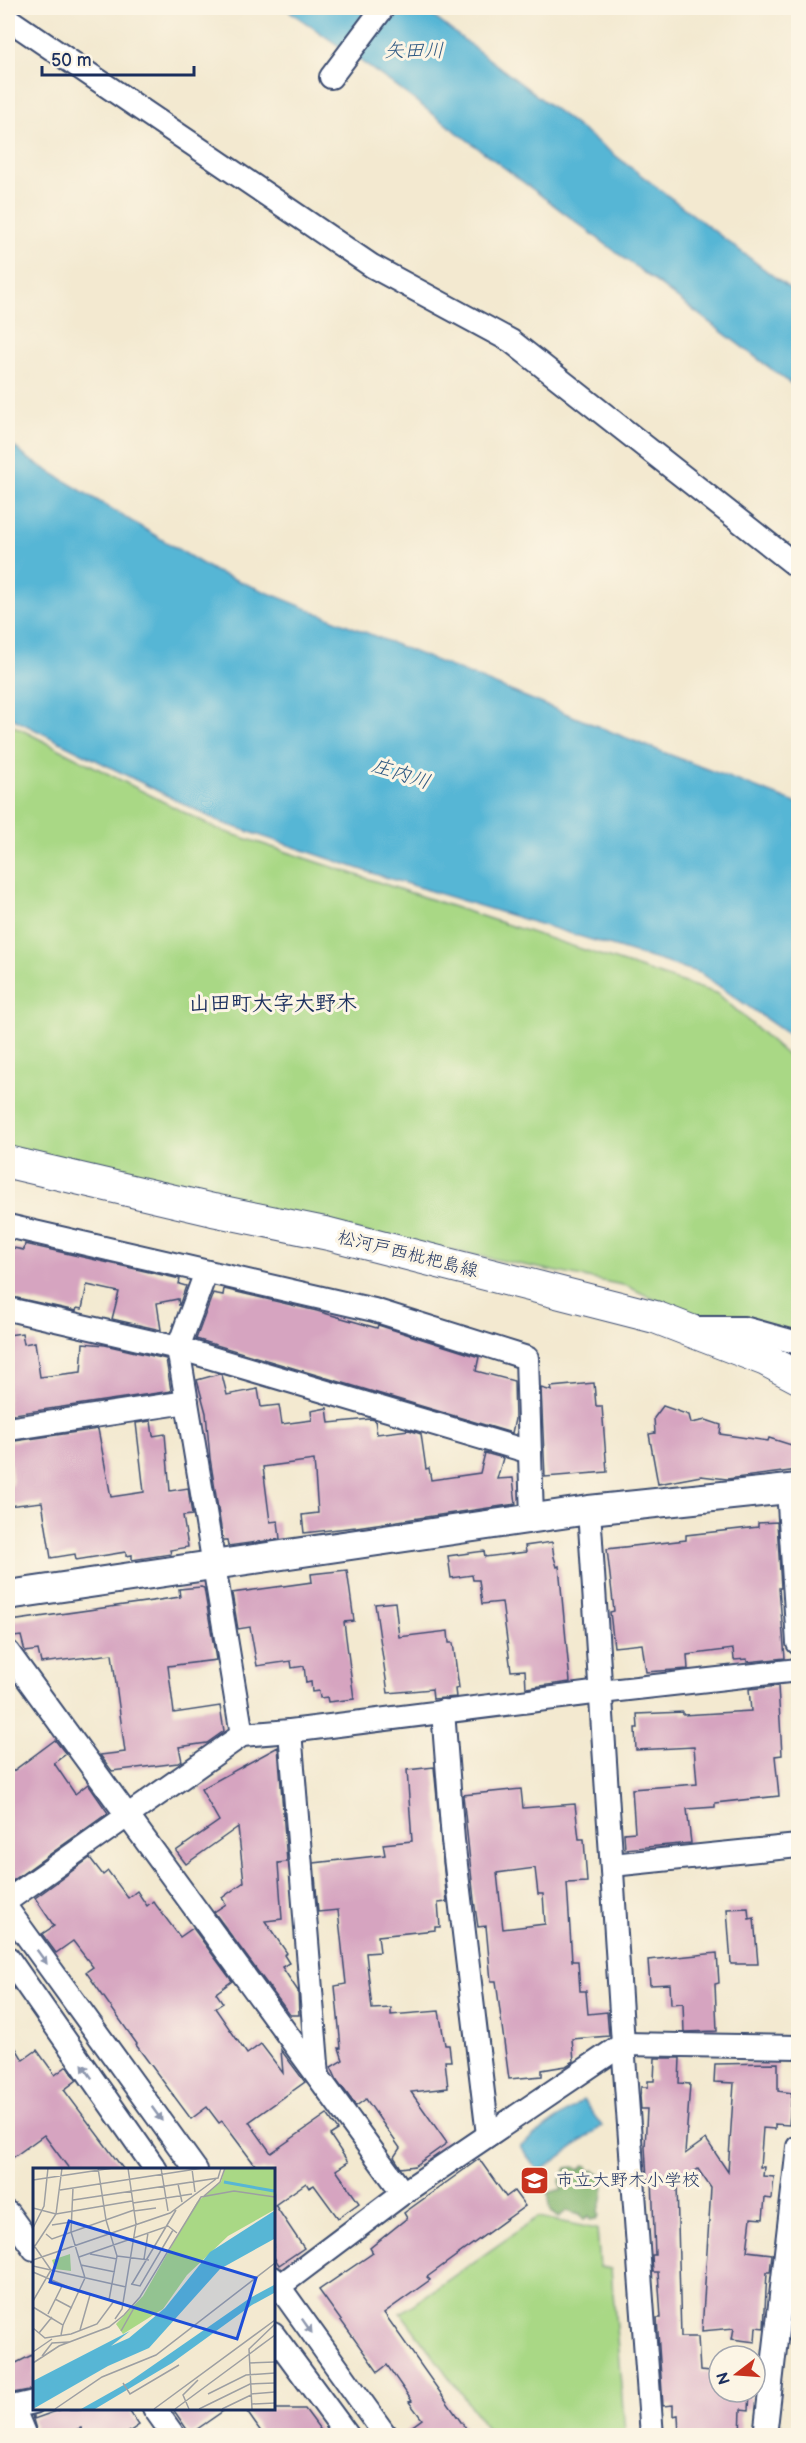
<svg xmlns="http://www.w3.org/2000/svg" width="806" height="2443" viewBox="0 0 806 2443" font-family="'Balsamiq Sans','Klee One',sans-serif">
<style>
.green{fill:#a9d885;stroke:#628472;stroke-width:1.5}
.forest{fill:#86b872;stroke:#507468;stroke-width:1.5}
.water{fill:#57b6d5;stroke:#39729a;stroke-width:1.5}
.building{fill:#d6a4c0;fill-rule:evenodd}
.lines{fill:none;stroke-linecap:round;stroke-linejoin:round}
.minor-casing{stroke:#3b4b6f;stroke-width:26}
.tertiary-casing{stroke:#3b4b6f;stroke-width:32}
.secondary-casing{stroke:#3b4b6f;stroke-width:34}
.minor{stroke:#fff;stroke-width:22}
.tertiary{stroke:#fff;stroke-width:28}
.secondary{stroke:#fff;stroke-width:32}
.oneway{fill:#8d97ae}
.labels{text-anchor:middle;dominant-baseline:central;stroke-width:6;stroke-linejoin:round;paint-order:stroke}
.street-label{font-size:18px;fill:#1b2f5e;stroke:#fcf5e5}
.poi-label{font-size:18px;fill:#1b2f5e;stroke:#fcf5e5;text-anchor:start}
.water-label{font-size:20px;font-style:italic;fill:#2d5882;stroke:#fcf5e5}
.quarter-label{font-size:21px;font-weight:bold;fill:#1b2f5e;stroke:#fcf5e5}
.inset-river{fill:none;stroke:#57b6d5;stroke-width:3}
.inset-road{fill:none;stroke:#9d9fa2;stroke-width:1.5}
.view{fill:#1d4ed8;fill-opacity:0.15;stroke:#1d4ed8;stroke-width:3}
.inset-edge{fill:none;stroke:#1b2f5e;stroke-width:3}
</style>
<rect width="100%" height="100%" fill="#fcf5e5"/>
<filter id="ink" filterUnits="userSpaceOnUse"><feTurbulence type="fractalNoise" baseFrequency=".0167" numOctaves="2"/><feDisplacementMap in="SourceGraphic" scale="12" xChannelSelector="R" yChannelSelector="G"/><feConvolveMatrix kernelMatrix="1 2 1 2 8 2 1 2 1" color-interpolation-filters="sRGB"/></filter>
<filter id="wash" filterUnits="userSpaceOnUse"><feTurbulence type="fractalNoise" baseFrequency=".008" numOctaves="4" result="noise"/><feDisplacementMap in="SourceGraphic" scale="24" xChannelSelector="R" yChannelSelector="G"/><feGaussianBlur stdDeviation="1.35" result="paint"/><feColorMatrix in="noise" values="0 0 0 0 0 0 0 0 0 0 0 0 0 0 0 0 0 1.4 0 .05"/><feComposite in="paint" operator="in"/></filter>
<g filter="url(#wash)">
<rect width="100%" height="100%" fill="#f3e9d0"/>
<g class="green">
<polygon points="8,723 217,829 718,994 798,1065 798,1370 627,1286 80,1175 8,1156"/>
<polygon points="538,2217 597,2229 600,2267 611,2269 625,2432 620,2435 492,2435 401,2313"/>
</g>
<path class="forest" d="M584,2165l4,1 1,6 5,-2c3,2 7,3 8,6 4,6 0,31 -4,35l1,4 -3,4 -6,1 -1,-4 -5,3 -4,-4 -13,-4 -9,6 -7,-6 -3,-18 14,-4 -2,-9 7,-12 7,-1 6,3z"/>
<g class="water">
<polygon points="285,8 422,8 798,295 798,389 393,84"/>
<polygon points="8,441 27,458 214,571 634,741 798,804 798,1041 700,973 375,874 220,822 8,716"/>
<polygon points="583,2100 602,2126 539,2172 520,2146"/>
</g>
<g id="blocks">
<g class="building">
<polygon points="25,1244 180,1279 179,1284 186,1286 179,1306 178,1299 157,1303 161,1330 112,1319 119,1292 87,1285 82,1309 77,1308 76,1311 8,1296 8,1247 24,1250"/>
<polygon points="224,1289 317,1311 377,1328 378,1325 479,1357 476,1371 514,1381 515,1419 512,1433 196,1339 213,1293 223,1295"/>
<polygon points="22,1333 24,1344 35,1342 40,1377 81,1372 83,1343 105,1345 166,1359 171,1391 8,1415 8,1335"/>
<polygon points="219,1374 222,1375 227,1395 258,1389 261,1407 279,1405 282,1424 312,1420 311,1411 327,1408 329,1423 370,1419 375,1420 377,1434 409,1430 421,1434 426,1469 429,1468 431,1480 480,1473 485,1453 503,1458 497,1479 513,1478 516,1504 356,1527 304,1533 302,1515 318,1513 314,1460 263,1467 270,1522 278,1521 280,1539 228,1546 227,1540 223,1540 210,1458 206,1413 197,1380"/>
<polygon points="594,1383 596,1406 602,1406 607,1472 545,1477 541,1388 552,1391 551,1387"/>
<polygon points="663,1406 689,1415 691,1423 706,1420 721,1425 720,1434 768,1441 769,1438 798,1447 798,1470 727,1479 701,1476 658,1484 649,1434 655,1433 654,1418"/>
<polygon points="151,1421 153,1436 165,1434 170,1491 188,1488 192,1515 183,1516 188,1547 170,1550 171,1554 132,1560 132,1555 126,1556 126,1552 76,1560 75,1554 51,1558 42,1502 8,1506 8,1486 13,1485 8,1442 98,1429 111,1497 144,1492 136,1423"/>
<polygon points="777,1522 781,1588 779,1588 785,1658 747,1662 747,1659 734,1660 733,1649 687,1655 688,1669 646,1672 642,1644 614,1647 610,1612 614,1611 607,1549 686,1540 686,1535 758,1527 758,1523"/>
<polygon points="552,1542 554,1557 557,1567 559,1566 570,1682 526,1688 525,1670 511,1671 502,1602 482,1604 479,1580 473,1580 472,1575 451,1578 448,1556 484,1551 485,1557 526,1552 525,1546"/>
<polygon points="347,1570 354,1621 344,1622 354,1699 328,1702 327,1697 320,1698 319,1691 312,1692 311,1682 306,1683 304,1666 292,1668 291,1661 257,1666 250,1627 238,1629 232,1593 312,1582 311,1574"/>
<polygon points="201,1587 204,1588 216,1660 168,1666 174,1713 220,1706 224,1731 207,1743 179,1747 182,1761 178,1763 112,1771 100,1755 125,1752 112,1654 41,1663 38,1650 25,1652 21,1636 14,1637 11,1621 180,1597 179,1589"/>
<polygon points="395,1602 399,1637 448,1631 449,1643 453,1643 459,1688 455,1689 456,1697 433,1699 432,1689 388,1693 375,1604"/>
<polygon points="778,1686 782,1755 775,1756 779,1796 715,1803 715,1807 687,1809 691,1843 625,1849 624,1833 635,1832 632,1789 697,1784 694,1747 636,1750 635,1728 638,1728 637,1714 683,1712 683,1715 751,1711 749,1689"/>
<polygon points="55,1740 66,1754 54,1763 75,1794 88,1784 108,1813 8,1884 8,1775"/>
<polygon points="278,1747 287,1862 278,1863 282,1919 265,1921 287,1953 284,1955 289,1963 282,1967 298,1991 299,2015 290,2015 214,1912 226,1904 222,1898 244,1882 238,1827 186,1864 176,1851 219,1821 201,1789"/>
<polygon points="434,1767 447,1902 438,1903 440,1927 435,1927 435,1930 378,1936 380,1952 366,1953 372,2009 391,2008 391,2015 439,2011 445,2045 449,2045 451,2061 445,2061 448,2088 411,2092 447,2143 415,2166 401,2168 394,2157 400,2148 366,2099 356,2106 337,2080 331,2067 343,2060 339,2048 341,2048 335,1986 346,1984 338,1910 318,1912 314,1863 385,1855 383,1844 412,1841 407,1770"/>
<path d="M521,1789l2,19 52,-4 4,35h5l3,43 -20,1 5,78h6l2,30h6l2,23 19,-2 2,24 -37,3 2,22 -8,5 -24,4v6l-33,3 -13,-98h-5l-5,-55 -8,1 -4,-27 -11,-105zM535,1868l3,26h5l2,30 -42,5 -6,-56z"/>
<polygon points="90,1858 103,1875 108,1871 128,1898 137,1891 147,1906 153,1901 180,1937 193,1928 232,1981 216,1993 223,2003 215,2008 247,2054 261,2044 283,2073 281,2050 305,2082 249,2122 271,2153 327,2114 338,2130 330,2135 348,2162 336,2170 359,2203 338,2218 314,2185 309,2188 306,2183 275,2205 304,2248 279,2265 273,2256 273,2170 249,2170 255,2165 222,2121 219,2123 207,2107 191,2119 136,2045 137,2044 86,1972 93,1967 73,1941 56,1953 42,1934 54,1926 35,1898"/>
<polygon points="748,1908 749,1919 754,1918 758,1964 731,1964 727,1909"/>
<polygon points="717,1953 719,1983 715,1984 717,2031 684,2032 683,2003 671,2004 670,1984 650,1985 648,1960"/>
<polygon points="8,2035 23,2060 37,2050 55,2075 67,2066 77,2080 64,2090 124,2170 70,2170 44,2135 8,2161"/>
<polygon points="655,2058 680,2058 679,2083 690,2084 685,2154 706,2139 728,2172 734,2083 714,2082 715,2064 778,2063 778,2091 792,2093 789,2125 775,2124 775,2129 763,2128 760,2167 764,2167 763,2176 774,2177 772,2199 765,2198 763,2219 751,2218 747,2251 772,2254 770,2272 767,2272 764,2328 756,2327 755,2342 732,2339 734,2328 702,2331 711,2188 698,2169 677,2184 681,2337 698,2337 700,2371 719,2373 719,2392 750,2392 749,2410 741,2409 740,2436 679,2436 678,2415 673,2416 673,2405 663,2406 657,2318 661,2318 658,2272 653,2272 652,2255 655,2255 652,2179 647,2179 645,2147 647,2109 641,2109 640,2096 641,2087 648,2087 648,2081 654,2081"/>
<polygon points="479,2159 506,2197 514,2191 525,2206 427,2277 430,2280 384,2313 471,2436 399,2436 422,2419 409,2402 412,2401 387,2365 378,2372 319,2290 373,2253 370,2248 407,2218 404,2213"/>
<polygon points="34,2354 34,2389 8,2394 8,2367"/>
<polygon points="62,2409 128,2409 139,2425 123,2436 85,2436 81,2428 60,2436 38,2436 32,2416 34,2416 34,2419"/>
<polygon points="173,2409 226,2409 190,2434"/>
<polygon points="245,2409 305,2409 325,2436 264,2436"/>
</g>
</g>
</g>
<g filter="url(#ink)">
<use href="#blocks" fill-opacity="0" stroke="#3b4b6f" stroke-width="1.5"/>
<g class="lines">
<defs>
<g id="minor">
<polyline points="8,19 372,266 511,341 798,567"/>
<polyline points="331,77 383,8"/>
<polyline points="8,1226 374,1310 527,1358 532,1518"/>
<polyline points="206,1272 178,1348 242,1735"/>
<polyline points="8,1309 178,1348 530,1452"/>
<polyline points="697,1328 744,1328 798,1343"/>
<polyline points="8,1429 187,1402"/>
<polyline points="788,1489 798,1643"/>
<polyline points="589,1510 623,2044 652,2436"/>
<polyline points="8,1652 403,2193"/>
<polyline points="443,1711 453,1840 488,2135"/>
<polyline points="290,1731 318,2076"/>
<polyline points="612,1865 798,1846"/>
<polyline points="8,1900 242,1735 290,1731 601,1692 798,1670"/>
<polyline points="8,1910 196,2170"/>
<polyline points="8,1958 156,2170"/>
<polyline points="8,2213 34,2249"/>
<polyline points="273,2278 386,2436"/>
<polyline points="273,2291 403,2193 623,2044 798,2047"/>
<polyline points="273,2334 348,2436"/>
<polyline points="13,2407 25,2436"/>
<polyline points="8,2408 34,2402"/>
<polyline points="154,2408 174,2436"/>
<polyline points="765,2436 798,2147"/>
</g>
<polyline id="tertiary" points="8,1595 589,1510 798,1488"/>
<polyline id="secondary" points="8,1162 213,1210 329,1234 655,1317 766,1360 798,1377"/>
</defs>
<use href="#minor" class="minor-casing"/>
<use href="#tertiary" class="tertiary-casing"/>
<use href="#secondary" class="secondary-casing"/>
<use href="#minor" class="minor"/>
<use href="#tertiary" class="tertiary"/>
<use href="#secondary" class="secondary"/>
</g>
<defs><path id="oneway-solid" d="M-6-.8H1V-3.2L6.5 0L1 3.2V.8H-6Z" transform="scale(1.5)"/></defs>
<g class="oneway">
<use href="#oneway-solid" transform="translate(42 1957) rotate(54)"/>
<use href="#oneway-solid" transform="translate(87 2071) rotate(-125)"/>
<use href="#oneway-solid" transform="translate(157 2114) rotate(54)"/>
<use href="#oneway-solid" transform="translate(307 2326) rotate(55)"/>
</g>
</g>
<defs>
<symbol id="school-square" viewBox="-11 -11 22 22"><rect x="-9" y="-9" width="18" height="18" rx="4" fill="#c8321e" stroke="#fcf5e5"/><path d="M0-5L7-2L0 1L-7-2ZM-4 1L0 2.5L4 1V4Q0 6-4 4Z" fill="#fff"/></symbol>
</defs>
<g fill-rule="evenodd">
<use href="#school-square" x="518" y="2164" width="33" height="33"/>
</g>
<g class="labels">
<g class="street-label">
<text transform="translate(408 1254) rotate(14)">松河戸西枇杷島線</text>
</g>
<g class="poi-label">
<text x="556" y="2180">市立大野木小学校</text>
</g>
<g class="water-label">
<text x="414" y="51">矢田川</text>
<text transform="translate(401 774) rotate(18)">庄内川</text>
</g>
<g class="quarter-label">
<text x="273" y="1003">山田町大字大野木</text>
</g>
</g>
<g transform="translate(33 2168)">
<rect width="242" height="242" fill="#f3e9d0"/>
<path d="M192,0h49v42l-46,26 -41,39 -24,34 -40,25 -7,-10 27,-28 54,-94 24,-20zM37,86l1,17 -16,-2 -3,-9z" fill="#a9d885"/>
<path d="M241,43v28l-54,30 -71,79 -41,18 -75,43v-28l97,-50 -19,15 18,-8 36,-30 45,-56zM241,117v8l-22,12 -80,58 -77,46h-14l48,-27 121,-84z" fill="#57b6d5"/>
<path class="inset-river" d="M191,14l50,9"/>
<path class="inset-road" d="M65,0l8,52 11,36 -8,44M128,0l7,43M159,1l3,23M0,12l80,-12M145,16l4,18M27,22l143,-22M171,28l16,-14 5,-14M40,32l145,-22 3,-10M100,35l59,-9M0,40l23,6 76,-13M101,43l22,-3M19,57l19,-3M0,60l11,-22 4,-38M13,66l6,5 82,-29M0,76l18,26 -18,31M0,81l23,-35 6,-46M57,86l27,5M84,88l32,4M46,89l89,-31 9,7M111,91l4,-26M0,92l137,-47 46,-34M48,97l34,7M0,98l93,21M0,104l47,20 43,11M98,116l9,2 33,-56M99,116l44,-74M22,131l17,9M0,139l30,18 -2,10M15,146l15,-30M82,151l7,-10 14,-85 -8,-56M30,157l22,-47 -14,-46 2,-44M0,160l12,10 26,-4 26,-10 17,-23M47,162l10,-35M88,163l13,-23M6,165l13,-16M0,184l19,-13M9,188l10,-13 17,-1M0,195l26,-17 50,-19 15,-12 16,-18 61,-100 33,-6 41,6M216,195l26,-1M90,215l7,11 49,-29M175,226l38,-19 29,-2M218,226l24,-2M219,236l23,-1M22,241l47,-32 54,-22 119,-92M121,241l121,-89M142,241l100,-74M156,241l-6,-14 15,-15M166,241l51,-25 25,-1M189,241l29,-14M219,241l-3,-60 26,-25"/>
<path class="view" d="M36,53l187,57 -19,61 -187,-57z"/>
<rect width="242" height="242" class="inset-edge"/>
</g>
<rect width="806" height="2443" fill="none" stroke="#fcf5e5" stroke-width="30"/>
<g transform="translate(737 2374) rotate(253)"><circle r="28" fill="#fcf5e5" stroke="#a2a6af" stroke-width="1.5"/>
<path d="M0-4.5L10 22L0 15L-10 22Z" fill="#c8321e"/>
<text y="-9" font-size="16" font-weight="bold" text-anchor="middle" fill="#1b2f5e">N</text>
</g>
<path d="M42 66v9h152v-9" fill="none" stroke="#1b2f5e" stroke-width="3"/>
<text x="51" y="66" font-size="18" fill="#1b2f5e" stroke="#fcf5e5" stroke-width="4.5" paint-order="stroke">50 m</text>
</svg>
